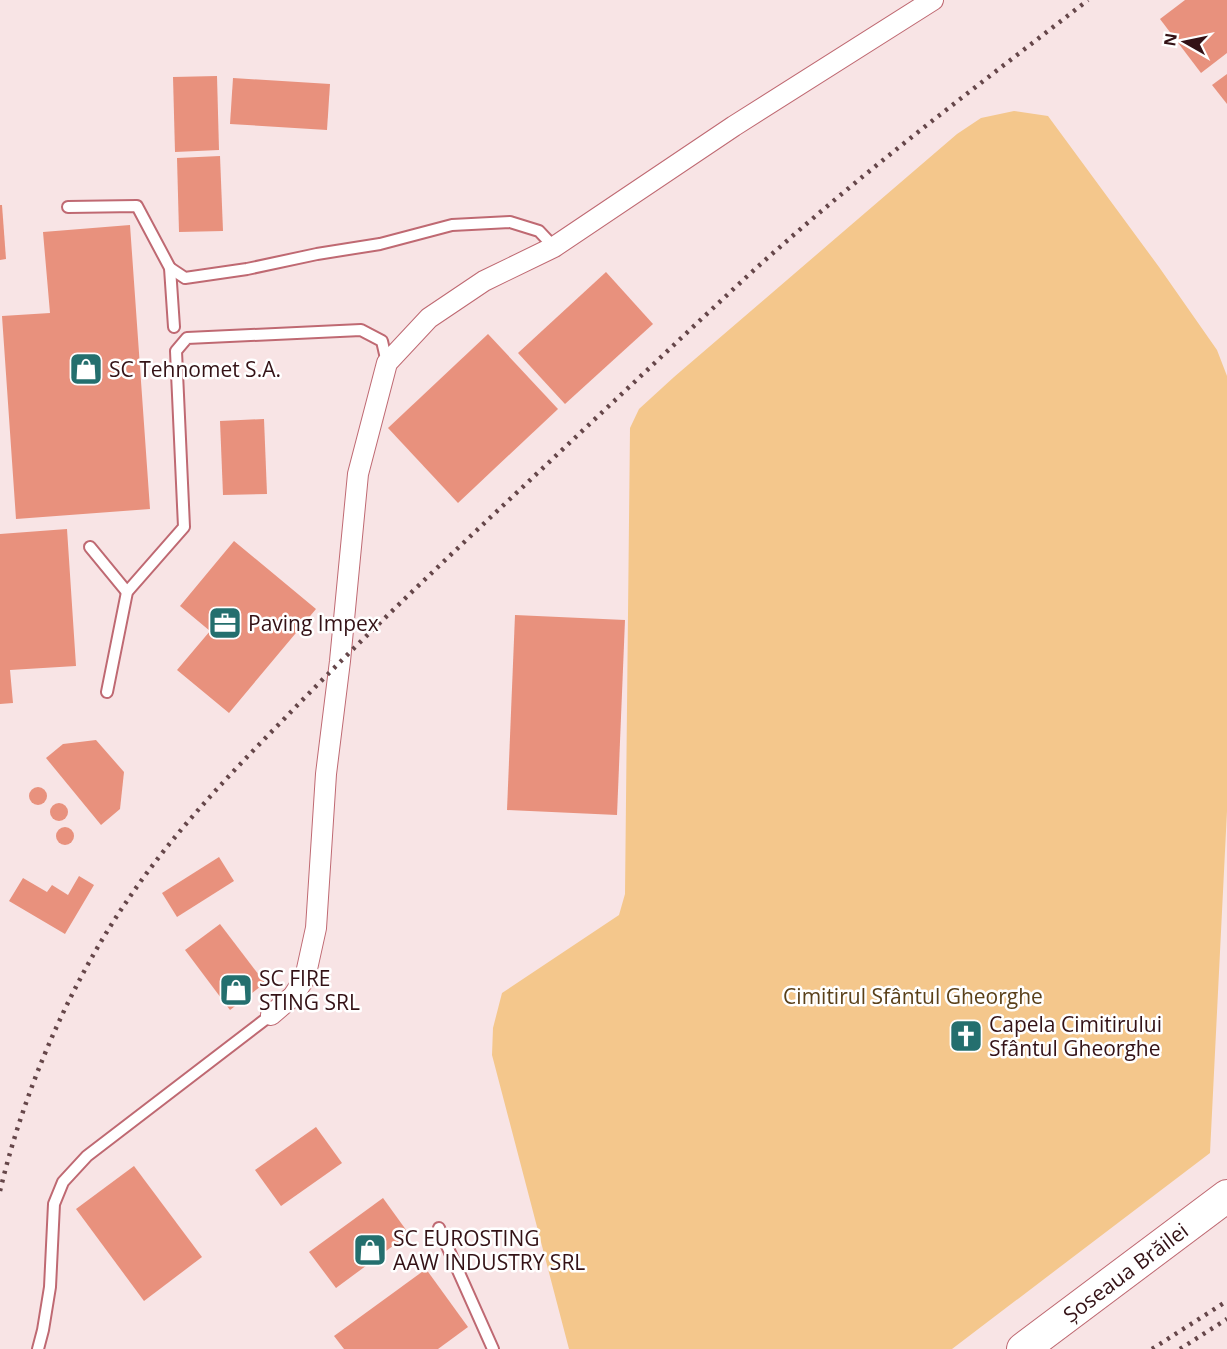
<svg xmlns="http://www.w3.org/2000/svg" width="1227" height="1349" viewBox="0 0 1227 1349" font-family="'Open Sans',sans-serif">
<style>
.green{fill:#f4c78c}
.building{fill:#e8917d}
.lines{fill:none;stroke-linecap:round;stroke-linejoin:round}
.lane-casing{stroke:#bf6972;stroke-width:14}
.street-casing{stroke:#bf6972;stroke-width:22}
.primary-casing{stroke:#bf6972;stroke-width:34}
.lane{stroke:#fff;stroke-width:10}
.street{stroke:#fff;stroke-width:20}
.primary{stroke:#fff;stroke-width:32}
.rail{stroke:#654649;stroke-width:4.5;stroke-dasharray:3 6;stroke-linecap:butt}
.labels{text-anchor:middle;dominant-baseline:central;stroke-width:5;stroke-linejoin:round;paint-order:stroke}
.poi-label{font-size:21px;fill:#341216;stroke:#fff;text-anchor:start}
.park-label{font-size:21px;fill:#5a4019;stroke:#fff}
.street-label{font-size:21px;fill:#341216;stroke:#fff}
</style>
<rect width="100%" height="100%" fill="#f8e4e5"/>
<polygon class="green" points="1014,111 1048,116 1159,267 1217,350 1227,376 1227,811 1210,1153 952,1349 569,1349 492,1055 493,1028 502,993 619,915 625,894 630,428 639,409 674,377 957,134 981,118"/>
<g class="building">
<polygon points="1185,0 1227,0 1227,53 1201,73 1160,19"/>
<polygon points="1227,74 1227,104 1212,85"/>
<polygon points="217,76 219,150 175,152 173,77"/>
<polygon points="233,78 330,84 327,130 230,124"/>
<polygon points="220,156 223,231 179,232 177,158"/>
<polygon points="0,205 2,205 6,259 0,260"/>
<polygon points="130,225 150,509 16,519 2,316 50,313 43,232"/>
<polygon points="606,272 653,324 565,404 518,353"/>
<polygon points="488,334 558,409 458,503 388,428"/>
<polygon points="264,419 267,494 223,495 220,421"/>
<polygon points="67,529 76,666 10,670 13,703 0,704 0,534"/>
<polygon points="234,541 316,609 229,713 177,670 210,631 180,606"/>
<polygon points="515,615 625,620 617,815 507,810"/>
<polygon points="96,740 124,772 120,809 101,825 46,758 63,744"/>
<circle cx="38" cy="796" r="9"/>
<circle cx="59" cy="812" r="9"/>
<circle cx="65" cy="836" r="9"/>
<polygon points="219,857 234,881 177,917 162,893"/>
<polygon points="79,876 94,885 65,934 9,901 23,878 47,892 52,885 68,895"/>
<polygon points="220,924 265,983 230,1010 185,950"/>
<polygon points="316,1127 342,1163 281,1206 255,1170"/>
<polygon points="134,1166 202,1257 144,1301 76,1209"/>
<polygon points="383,1198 409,1234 336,1288 309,1252"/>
<polygon points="426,1269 468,1327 438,1349 344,1349 334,1336"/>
</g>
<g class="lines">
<defs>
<g id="lane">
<polyline points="68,207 137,206 170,268 174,327"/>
<polyline points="170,268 185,278 247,269 317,254 380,244 452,225 510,222 539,231 554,247"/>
<polyline points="90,547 127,592"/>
<polyline points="107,692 127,592 184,527 176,351 187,338 361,330 382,341 387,363"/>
<polyline points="439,1228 493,1349"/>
<polyline points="38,1349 43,1330 50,1287 54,1204 63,1182 87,1156 271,1015"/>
</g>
<polyline id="street" points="271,1015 293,996 305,978 316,928 326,774 340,661 358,474 387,363 429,318 484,281 554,247 734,126 933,0"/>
<g id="primary">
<path id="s1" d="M1023,1349l204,-153"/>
</g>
</defs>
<use href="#lane" class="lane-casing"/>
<use href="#street" class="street-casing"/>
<use href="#primary" class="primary-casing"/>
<use href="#lane" class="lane"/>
<use href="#street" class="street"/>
<use href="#primary" class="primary"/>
<g class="rail">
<path d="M0,1191c24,-101 70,-208 129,-293 45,-66 100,-123 156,-180 78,-81 160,-158 242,-235 56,-53 112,-105 168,-158 28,-26 56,-53 85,-78 98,-87 204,-166 308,-247"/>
<polyline points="1152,1349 1227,1301"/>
<polyline points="1180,1349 1227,1319"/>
</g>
</g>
<defs>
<symbol id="shop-square" viewBox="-11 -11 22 22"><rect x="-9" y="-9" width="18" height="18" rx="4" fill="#246f6e" stroke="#fff"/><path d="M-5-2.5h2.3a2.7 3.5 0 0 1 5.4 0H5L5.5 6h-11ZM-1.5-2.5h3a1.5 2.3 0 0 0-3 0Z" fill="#fff"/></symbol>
<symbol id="office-square" viewBox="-11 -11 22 22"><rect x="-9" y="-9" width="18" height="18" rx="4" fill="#246f6e" stroke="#fff"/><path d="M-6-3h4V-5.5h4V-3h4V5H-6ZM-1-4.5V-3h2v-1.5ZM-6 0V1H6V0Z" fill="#fff"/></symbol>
<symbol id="church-square" viewBox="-11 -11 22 22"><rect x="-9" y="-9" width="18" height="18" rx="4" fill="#246f6e" stroke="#fff"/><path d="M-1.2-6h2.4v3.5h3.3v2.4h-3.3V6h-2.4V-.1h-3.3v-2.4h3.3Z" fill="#fff"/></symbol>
</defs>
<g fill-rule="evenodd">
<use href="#shop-square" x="67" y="350" width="38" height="38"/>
<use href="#office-square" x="206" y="604" width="38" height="38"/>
<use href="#shop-square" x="217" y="971" width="38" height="38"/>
<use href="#church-square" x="947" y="1017" width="38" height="38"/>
<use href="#shop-square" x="351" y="1231" width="38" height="38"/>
</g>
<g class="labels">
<g class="poi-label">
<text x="109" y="369">SC Tehnomet S.A.</text>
<text x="248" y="623">Paving Impex</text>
<text x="259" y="978">SC FIRE<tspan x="259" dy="24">STING SRL</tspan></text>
<text x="989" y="1024">Capela Cimitirului<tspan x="989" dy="24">Sfântul Gheorghe</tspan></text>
<text x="393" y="1238">SC EUROSTING<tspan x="393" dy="24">AAW INDUSTRY SRL</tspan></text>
</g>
<g class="park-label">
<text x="913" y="996">Cimitirul Sfântul Gheorghe</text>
</g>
<g class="street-label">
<text stroke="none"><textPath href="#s1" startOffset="128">Șoseaua Brăilei</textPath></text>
</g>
</g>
<g transform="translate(1185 42) rotate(279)" stroke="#ffffff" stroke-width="4.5" paint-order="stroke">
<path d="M0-4.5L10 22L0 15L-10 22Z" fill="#341216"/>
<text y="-9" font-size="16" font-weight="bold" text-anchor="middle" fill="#341216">N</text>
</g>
</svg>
